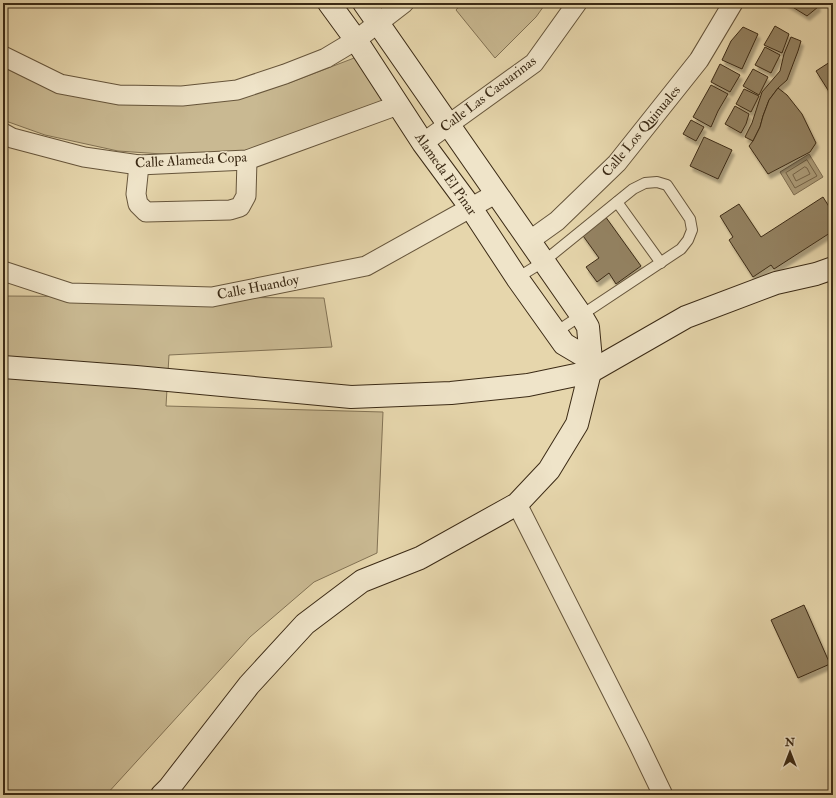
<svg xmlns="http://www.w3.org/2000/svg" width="836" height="798" viewBox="0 0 836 798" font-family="'IM FELL Double Pica',serif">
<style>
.green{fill:#c9b992;stroke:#827254}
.water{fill:#ac9c79;stroke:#7f6e51}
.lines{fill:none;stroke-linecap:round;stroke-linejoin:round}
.shore{stroke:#746347;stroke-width:1}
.building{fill:#948364;stroke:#3b2a15;filter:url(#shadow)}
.lane-casing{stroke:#66553b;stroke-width:12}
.street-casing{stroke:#66553b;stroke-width:21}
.secondary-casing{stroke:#3b2a15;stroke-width:24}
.lane{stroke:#efe4c9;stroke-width:10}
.street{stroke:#efe4c9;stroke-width:19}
.secondary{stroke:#efe4c9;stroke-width:22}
.labels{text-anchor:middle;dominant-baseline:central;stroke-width:3;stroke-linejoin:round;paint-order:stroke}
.street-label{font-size:14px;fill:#3b2a15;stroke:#efe4c9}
</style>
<defs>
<filter id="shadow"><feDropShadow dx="2.5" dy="4.5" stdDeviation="1" flood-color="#0004"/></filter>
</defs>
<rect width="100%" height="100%" fill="#e6d6ac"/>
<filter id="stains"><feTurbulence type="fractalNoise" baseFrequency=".005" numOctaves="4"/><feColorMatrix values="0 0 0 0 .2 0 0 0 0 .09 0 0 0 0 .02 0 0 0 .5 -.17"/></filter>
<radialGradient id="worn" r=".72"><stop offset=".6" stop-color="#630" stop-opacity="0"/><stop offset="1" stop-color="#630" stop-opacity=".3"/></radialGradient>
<g class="green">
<polygon points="462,3 546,3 536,17 495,58 456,10"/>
<polygon points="362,55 390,98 246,151 177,155 118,151 45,135 3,120 3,57 60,84 237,97 289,83"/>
<polygon points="3,296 324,298 332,347 169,355 166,406 383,412 377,553 314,582 250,637 106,795 3,795"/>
</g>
<polygon class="water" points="809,154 823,177 794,195 780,172"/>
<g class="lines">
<g class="shore">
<polygon points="807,160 817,176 795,188 786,173"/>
<polygon points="805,167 807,168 810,174 796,181 793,175"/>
</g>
</g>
<g class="building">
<polygon points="786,3 817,3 818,7 807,16"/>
<polygon points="775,26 789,34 782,53 764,45"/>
<polygon points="743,27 758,34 742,69 722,60 731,41"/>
<polygon points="791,37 801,41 798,51 787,80 778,88 769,100 763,116 760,127 753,141 745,137 752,123 762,92 780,71 784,54"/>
<polygon points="765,47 780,55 771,73 755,65"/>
<polygon points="833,60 833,98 816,71"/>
<polygon points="720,64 740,75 730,92 711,82"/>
<polygon points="753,69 768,77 759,95 743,86"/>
<polygon points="711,85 728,94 718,111 711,127 693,117"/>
<polygon points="778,88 787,95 802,114 816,143 810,152 768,174 749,146 753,141 760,127 763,116 769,100"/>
<polygon points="744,89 759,96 751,112 736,104"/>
<polygon points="735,106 749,114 746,124 741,133 725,124"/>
<polygon points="691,120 704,127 696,141 683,134"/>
<polygon points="704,137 732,150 718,179 690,166"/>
<polygon points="823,197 833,213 833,231 774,269 771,265 753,277 729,240 733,237 720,216 739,204 761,237"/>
<polygon points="605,216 641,266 616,284 609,273 597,282 586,267 599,258 581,233"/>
<polygon points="804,605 830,664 798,678 771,620"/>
</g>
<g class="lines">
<defs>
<g id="lane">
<polyline points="617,202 661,263"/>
<polyline points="517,278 543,262 633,189 645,183 657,182 667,185 690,219 692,230 688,240 681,249 556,332"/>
</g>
<g id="street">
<polyline points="3,56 60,84 119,95 182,96 237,90 285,74 326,58 356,40 404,3"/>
<polyline points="3,133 12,138 84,157 139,165 247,160 398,105"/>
<polyline points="423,143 534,63 577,3"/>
<polyline points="139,165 136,194 138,204 146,212 230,210 240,207 246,196 247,160"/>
<polyline points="529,241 557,221 617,163 699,60 733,3"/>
<polyline points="3,271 70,293 212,297 366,266 497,193"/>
<polyline points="517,504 638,743 663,795"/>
</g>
<g id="secondary">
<polyline points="329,3 356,40 423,143 471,208 517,278 564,344 591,360"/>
<polyline points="3,367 136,377 351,397 451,393 528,385 590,372 686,317 776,283 816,274 833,268"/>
<polyline points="162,795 169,788 249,685 305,624 362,581 420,558 517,504 549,470 577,424 590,372 591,360 588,327 581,315 364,3"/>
</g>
</defs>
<use href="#lane" class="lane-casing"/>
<use href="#street" class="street-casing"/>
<use href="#secondary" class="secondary-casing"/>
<use href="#lane" class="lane"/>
<use href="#street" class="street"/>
<use href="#secondary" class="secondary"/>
</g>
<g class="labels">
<g class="street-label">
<text transform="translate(488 94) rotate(-37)">Calle Las Casuarinas</text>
<text transform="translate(641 131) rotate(-50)">Calle Los Quinuales</text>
<text transform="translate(191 160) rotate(-3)">Calle Alameda Copa</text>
<text transform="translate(446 174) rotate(55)">Alameda El Pinar</text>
<text transform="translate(258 287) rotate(-11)">Calle Huandoy</text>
</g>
</g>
<rect width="836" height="798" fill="none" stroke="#e6d6ac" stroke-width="16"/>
<rect x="4" y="4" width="828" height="790" fill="none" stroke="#3b2a15" stroke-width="2"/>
<rect x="8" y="8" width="820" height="782" fill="none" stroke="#3b2a15"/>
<g transform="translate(790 752)" stroke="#efe4c9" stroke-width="3" paint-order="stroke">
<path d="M0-3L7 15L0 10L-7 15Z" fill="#3b2a15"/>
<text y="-6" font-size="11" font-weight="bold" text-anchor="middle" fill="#3b2a15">N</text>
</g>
<rect width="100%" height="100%" filter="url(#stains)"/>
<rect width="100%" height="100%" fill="url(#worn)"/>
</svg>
